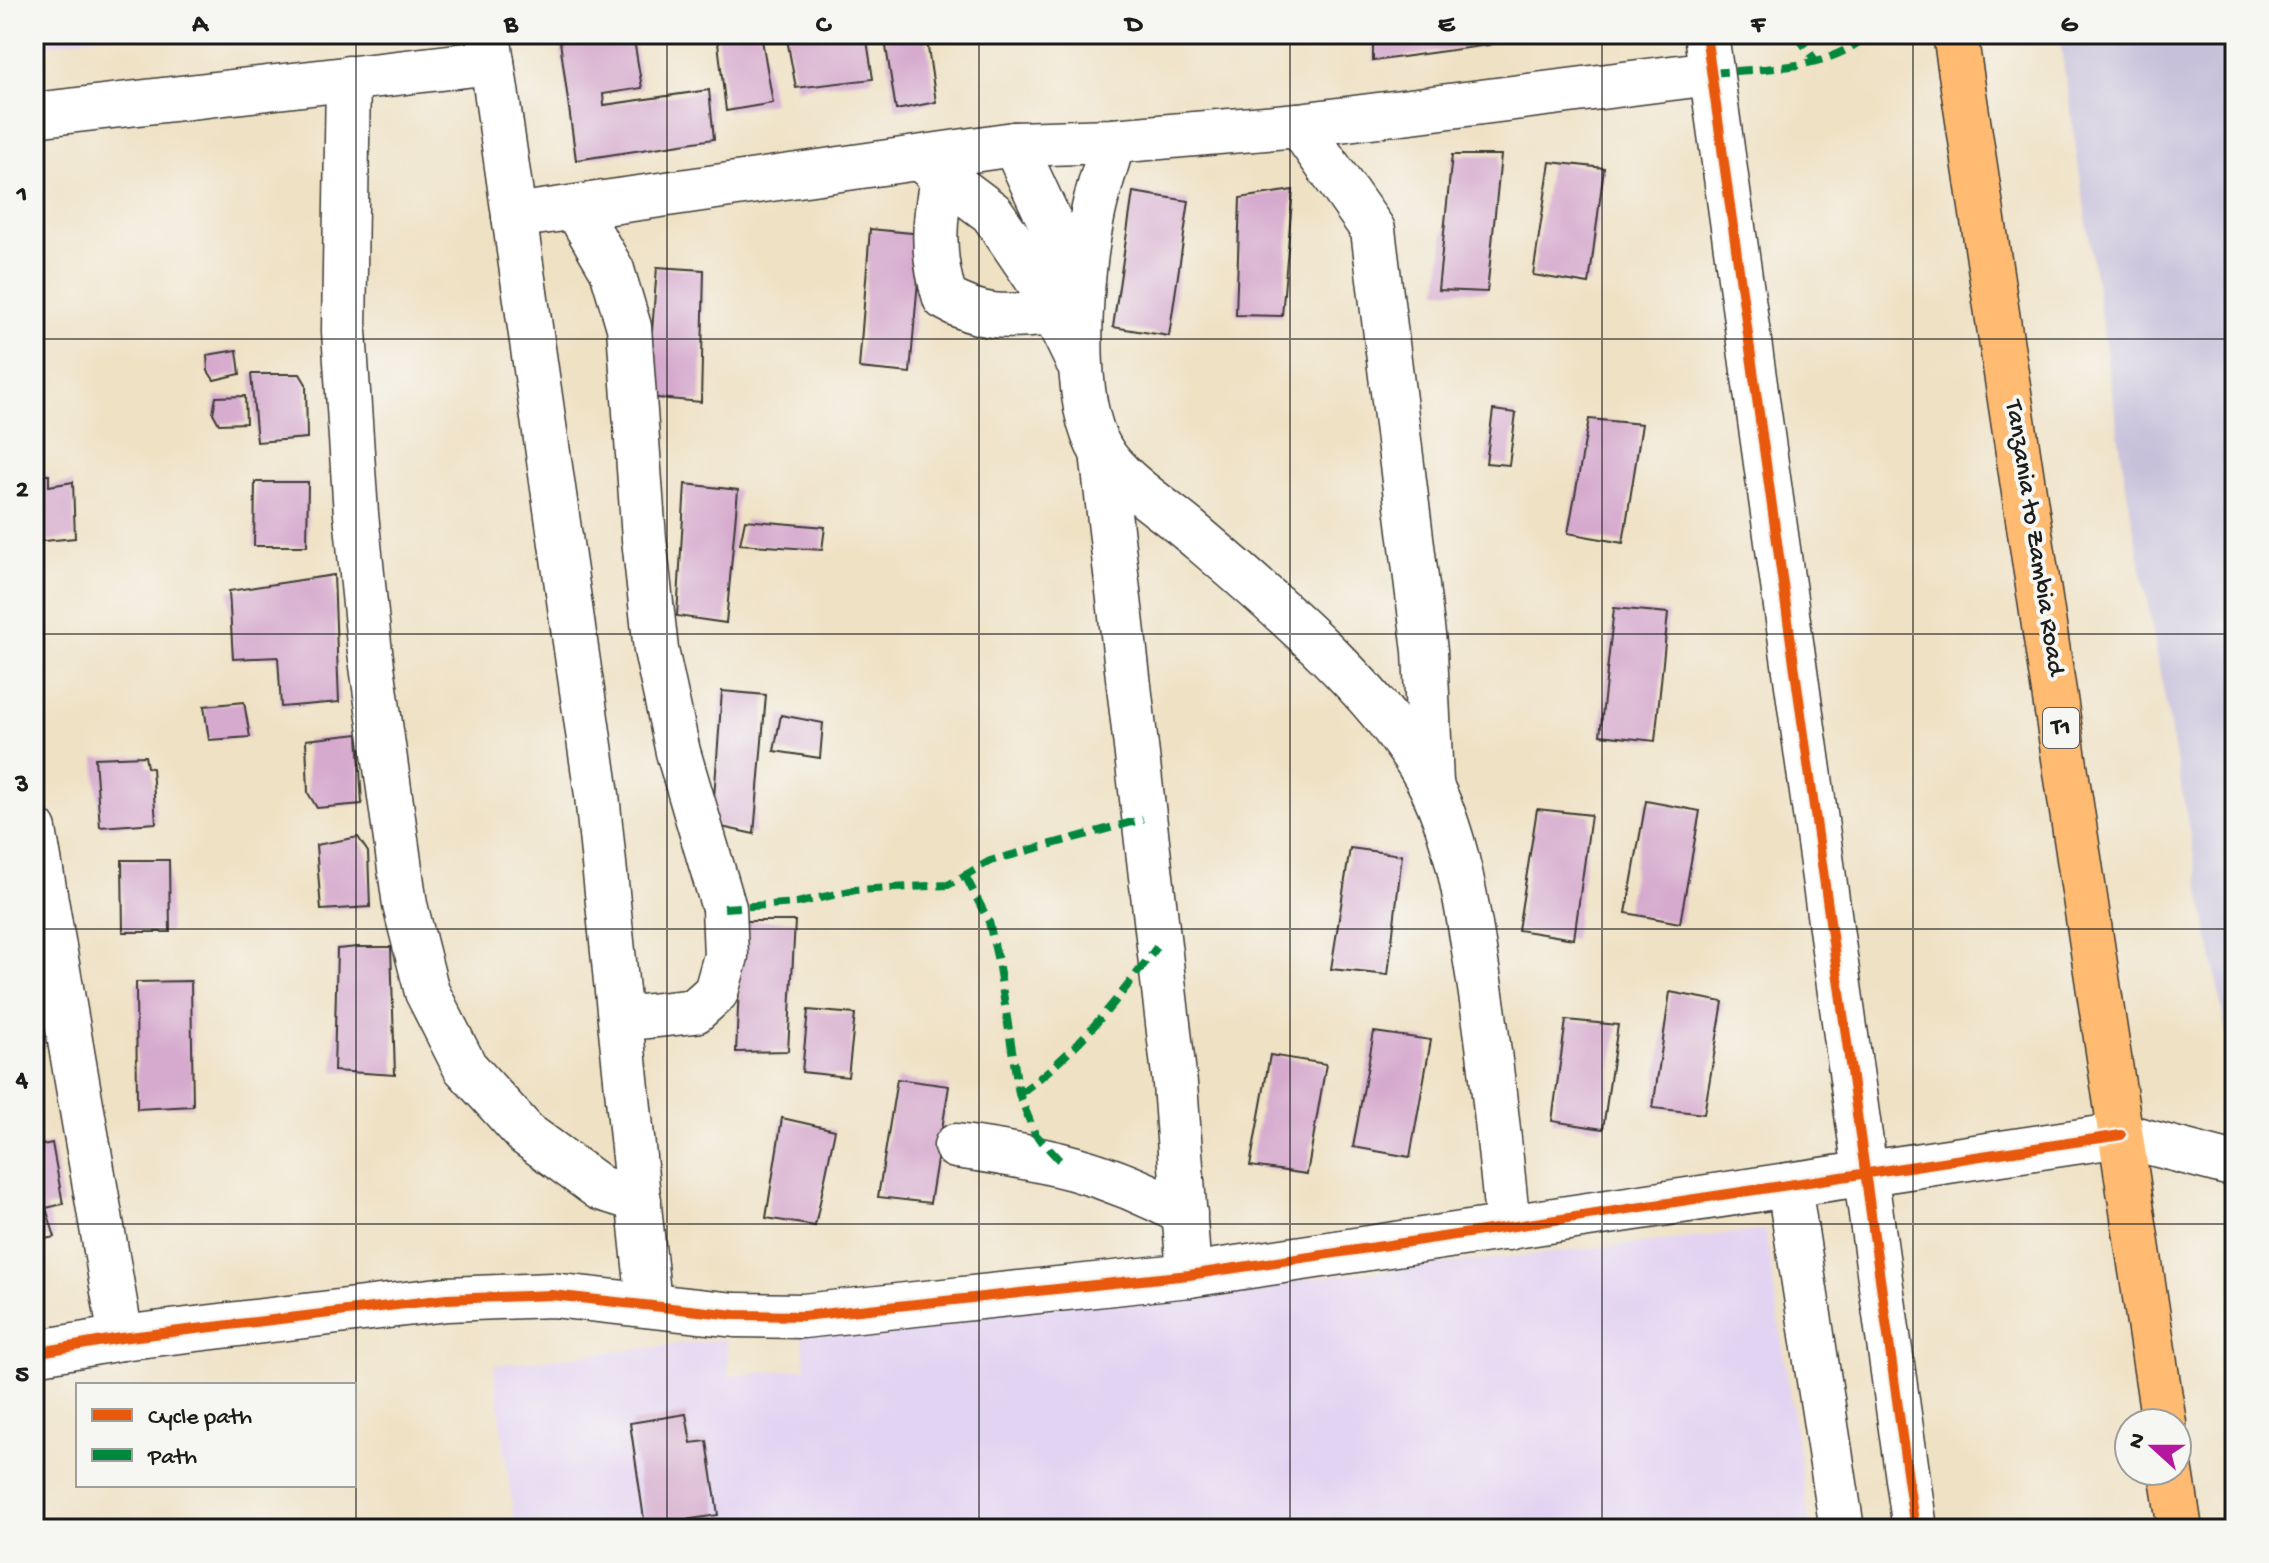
<svg xmlns="http://www.w3.org/2000/svg" width="2269" height="1563" viewBox="0 0 2269 1563" font-family="'Gochi Hand',sans-serif">
<style>
.built{fill:#e3d3f2}
.industrial{fill:#c6c0da}
.building{fill:#d6aace}
.lines{fill:none;stroke-linecap:round;stroke-linejoin:round}
.minor-casing{stroke:#3c3a35;stroke-width:47}
.highway-casing{stroke:#3c3a35;stroke-width:47}
.minor{stroke:#fff;stroke-width:44}
.highway{stroke:#ffbb71;stroke-width:44}
.quiet{stroke:#00873e;stroke-width:8;stroke-dasharray:16 8;stroke-linecap:butt}
.cycleway-casing{stroke:#f6f6f2;stroke-width:15}
.cycleway{stroke:#e8590c;stroke-width:10}
.grid{fill:none;stroke:#1c1c1c;stroke-width:2;stroke-opacity:0.55}
.labels{text-anchor:middle;dominant-baseline:central;stroke-width:8;stroke-linejoin:round;paint-order:stroke}
.shield{fill:#f6f6f2;stroke:#5d5d5c;stroke-width:2}
.shield-label{font-size:24px;font-weight:bold;fill:#1c1c1c}
.street-label{font-size:26px;fill:#1c1c1c;stroke:#f6f6f2}
.neatline{fill:none;stroke:#1c1c1c;stroke-width:3}
.grid-label{font-size:26px;text-anchor:middle;font-weight:bold;fill:#1c1c1c}
</style>
<rect width="100%" height="100%" fill="#f6f6f2"/>
<filter id="ink" filterUnits="userSpaceOnUse"><feTurbulence type="fractalNoise" baseFrequency=".0125" numOctaves="2"/><feDisplacementMap in="SourceGraphic" scale="16" xChannelSelector="R" yChannelSelector="G"/><feConvolveMatrix kernelMatrix="1 2 1 2 8 2 1 2 1" color-interpolation-filters="sRGB"/></filter>
<filter id="wash" filterUnits="userSpaceOnUse"><feTurbulence type="fractalNoise" baseFrequency=".006" numOctaves="4" result="noise"/><feDisplacementMap in="SourceGraphic" scale="32" xChannelSelector="R" yChannelSelector="G"/><feGaussianBlur stdDeviation="1.8" result="paint"/><feColorMatrix in="noise" values="0 0 0 0 0 0 0 0 0 0 0 0 0 0 0 0 0 1.4 0 .05"/><feComposite in="paint" operator="in"/></filter>
<g filter="url(#wash)">
<rect width="100%" height="100%" fill="#efe1c4"/>
<g class="built">
<polygon points="34,34 112,34 34,47"/>
<polygon points="1765,1230 1810,1529 515,1529 494,1365 726,1339 729,1376 806,1368 801,1332"/>
</g>
<polygon class="industrial" points="2059,34 2235,34 2235,1081 2126,486"/>
<g id="blocks">
<g class="building">
<polygon points="559,34 633,34 642,88 603,94 604,105 709,90 714,139 576,160"/>
<polygon points="650,34 678,34 678,35 651,41"/>
<polygon points="717,34 761,34 773,103 726,111"/>
<polygon points="786,34 866,34 873,79 796,88"/>
<polygon points="884,34 926,34 936,102 896,110"/>
<polygon points="1373,34 1488,34 1489,45 1373,61"/>
<polygon points="1452,155 1501,155 1487,292 1438,290"/>
<polygon points="1550,162 1604,168 1589,284 1533,275"/>
<polygon points="1293,190 1282,316 1236,315 1240,198"/>
<polygon points="1133,192 1189,201 1169,336 1113,327"/>
<polygon points="870,229 922,234 910,373 859,368"/>
<polygon points="657,267 704,270 701,402 647,397"/>
<polygon points="237,350 240,374 214,380 208,371 207,355"/>
<polygon points="251,374 300,374 306,384 307,438 257,442"/>
<polygon points="245,396 246,423 219,424 213,413 216,397"/>
<polygon points="1493,410 1516,413 1509,465 1486,463"/>
<polygon points="1589,419 1642,424 1623,543 1568,533"/>
<polygon points="34,475 49,475 49,486 73,482 75,538 34,542"/>
<polygon points="255,482 308,482 307,546 254,546"/>
<polygon points="685,484 738,490 726,623 677,616"/>
<polygon points="745,520 825,527 822,550 740,544"/>
<polygon points="334,575 339,702 281,707 278,657 233,659 229,591"/>
<polygon points="1614,608 1668,613 1655,741 1600,735"/>
<polygon points="722,691 766,695 754,834 712,825"/>
<polygon points="244,702 250,737 209,740 204,706"/>
<polygon points="781,715 823,723 820,758 774,751"/>
<polygon points="358,734 362,804 317,808 308,793 306,740"/>
<polygon points="145,756 147,767 152,768 156,823 100,827 95,758"/>
<polygon points="1646,801 1700,811 1680,923 1626,913"/>
<polygon points="1537,809 1591,815 1574,939 1518,930"/>
<polygon points="358,837 368,852 370,907 321,910 316,845"/>
<polygon points="1350,848 1402,855 1388,975 1331,969"/>
<polygon points="122,860 169,860 170,932 123,932"/>
<polygon points="742,921 795,921 788,1051 736,1052"/>
<polygon points="358,947 391,947 395,1075 334,1071 337,949"/>
<polygon points="191,981 193,1106 137,1109 136,982"/>
<polygon points="1670,992 1723,1002 1704,1114 1653,1108"/>
<polygon points="808,1010 855,1014 848,1077 802,1072"/>
<polygon points="1566,1020 1618,1025 1603,1129 1552,1121"/>
<polygon points="1374,1032 1431,1040 1410,1157 1353,1147"/>
<polygon points="1270,1055 1326,1064 1307,1174 1250,1166"/>
<polygon points="897,1079 949,1086 930,1203 878,1197"/>
<polygon points="782,1118 835,1130 815,1226 766,1218"/>
<polygon points="52,1143 63,1204 46,1208 55,1237 34,1241 34,1147"/>
<polygon points="686,1414 691,1443 707,1441 718,1515 645,1526 630,1423"/>
</g>
</g>
</g>
<g filter="url(#ink)">
<use href="#blocks" fill-opacity="0" stroke="#3c3a35" stroke-width="2"/>
<g class="lines">
<defs>
<g id="minor">
<polyline points="488,34 597,795 649,1304"/>
<polyline points="1706,34 1915,1529"/>
<polyline points="348,78 344,331 356,514 369,644 405,905 427,992 465,1067 526,1134 600,1188 639,1200"/>
<polyline points="34,115 492,62"/>
<polyline points="1299,125 1373,230 1425,651 1431,783"/>
<path d="M1113,141c-6,23 -15,47 -20,72 -13,58 -24,187 9,239 18,29 61,56 88,79 76,65 199,167 242,257 25,52 34,111 43,168 15,90 24,181 33,272"/>
<polyline points="1014,144 1082,291"/>
<polyline points="920,159 992,213 1039,282 1077,360"/>
<path d="M943,174c-9,45 -12,80 2,124 42,24 65,18 111,15"/>
<polyline points="576,208 612,270 629,327 644,539 656,650 678,752 724,908 726,956 716,992 695,1011 621,1019"/>
<polyline points="514,216 1014,144 1113,141 1299,125 1711,73"/>
<polyline points="1102,452 1175,1084 1189,1275"/>
<polyline points="34,830 121,1338"/>
<path d="M956,1146c88,12 151,25 229,68"/>
<polyline points="1789,1186 1842,1529"/>
<polyline points="34,1353 121,1338 447,1299 552,1295 735,1315 803,1316 1189,1275 2121,1135 2235,1165"/>
</g>
<g id="highway">
<polyline points="1955,34 2164,1423"/>
<polyline points="2171,1471 2180,1529"/>
</g>
</defs>
<use href="#minor" class="minor-casing"/>
<use href="#highway" class="highway-casing"/>
<use href="#minor" class="minor"/>
<use href="#highway" class="highway"/>
<g class="quiet">
<polyline points="1796,34 1815,60"/>
<path d="M1711,73c49,-5 120,-2 157,-39"/>
<polyline points="966,877 989,922 998,961 1019,1094 1035,1134 1063,1164"/>
<polyline points="724,908 797,903 855,890 948,885 990,861 1143,819"/>
<path d="M1019,1094c57,-41 96,-91 138,-147"/>
</g>
<defs>
<g id="cycleway">
<polyline points="1706,34 1915,1529"/>
<polyline points="34,1353 121,1338 447,1299 552,1295 735,1315 803,1316 1189,1275 2121,1135"/>
</g>
</defs>
<use href="#cycleway" class="cycleway-casing"/>
<use href="#cycleway" class="cycleway"/>
</g>
</g>
<path class="grid" d="M356,34v1495M667,34v1495M979,34v1495M1290,34v1495M1602,34v1495M1913,34v1495M34,339h2201M34,634h2201M34,929h2201M34,1224h2201"/>
<g class="labels">
<rect class="shield" x="2043" y="708" width="36" height="40" rx="6"/>
<g class="shield-label">
<text x="2061" y="728">T1</text>
</g>
<g class="street-label">
<text transform="translate(2033 538) rotate(81)">Tanzania to Zambia Road</text>
</g>
</g>
<rect width="2269" height="1563" fill="none" stroke="#f6f6f2" stroke-width="88"/>
<rect x="76" y="1383" width="280" height="104" fill="#f6f6f2" stroke="#9f9f9c" stroke-width="2"/>
<rect x="92" y="1409" width="40" height="12" fill="#e8590c" stroke="#9f9f9c" stroke-width="2"/>
<text x="148" y="1423" font-size="24" fill="#1c1c1c">Cycle path</text>
<rect x="92" y="1449" width="40" height="12" fill="#00873e" stroke="#9f9f9c" stroke-width="2"/>
<text x="148" y="1463" font-size="24" fill="#1c1c1c">Path</text>
<g transform="translate(2153 1447) rotate(291)"><circle r="38" fill="#f6f6f2" stroke="#9f9f9c" stroke-width="2"/>
<path d="M0-6L14 30L0 20L-14 30Z" fill="#b5179e"/>
<text y="-12" font-size="22" font-weight="bold" text-anchor="middle" fill="#1c1c1c">N</text>
</g>
<rect x="44" y="44" width="2181" height="1475" class="neatline"/>
<g class="grid-label">
<text x="200" y="31">A</text>
<text x="511" y="31">B</text>
<text x="823" y="31">C</text>
<text x="1134" y="31">D</text>
<text x="1446" y="31">E</text>
<text x="1758" y="31">F</text>
<text x="2069" y="31">G</text>
<text x="22" y="201">1</text>
<text x="22" y="496">2</text>
<text x="22" y="791">3</text>
<text x="22" y="1086">4</text>
<text x="22" y="1381">5</text>
</g>
</svg>
